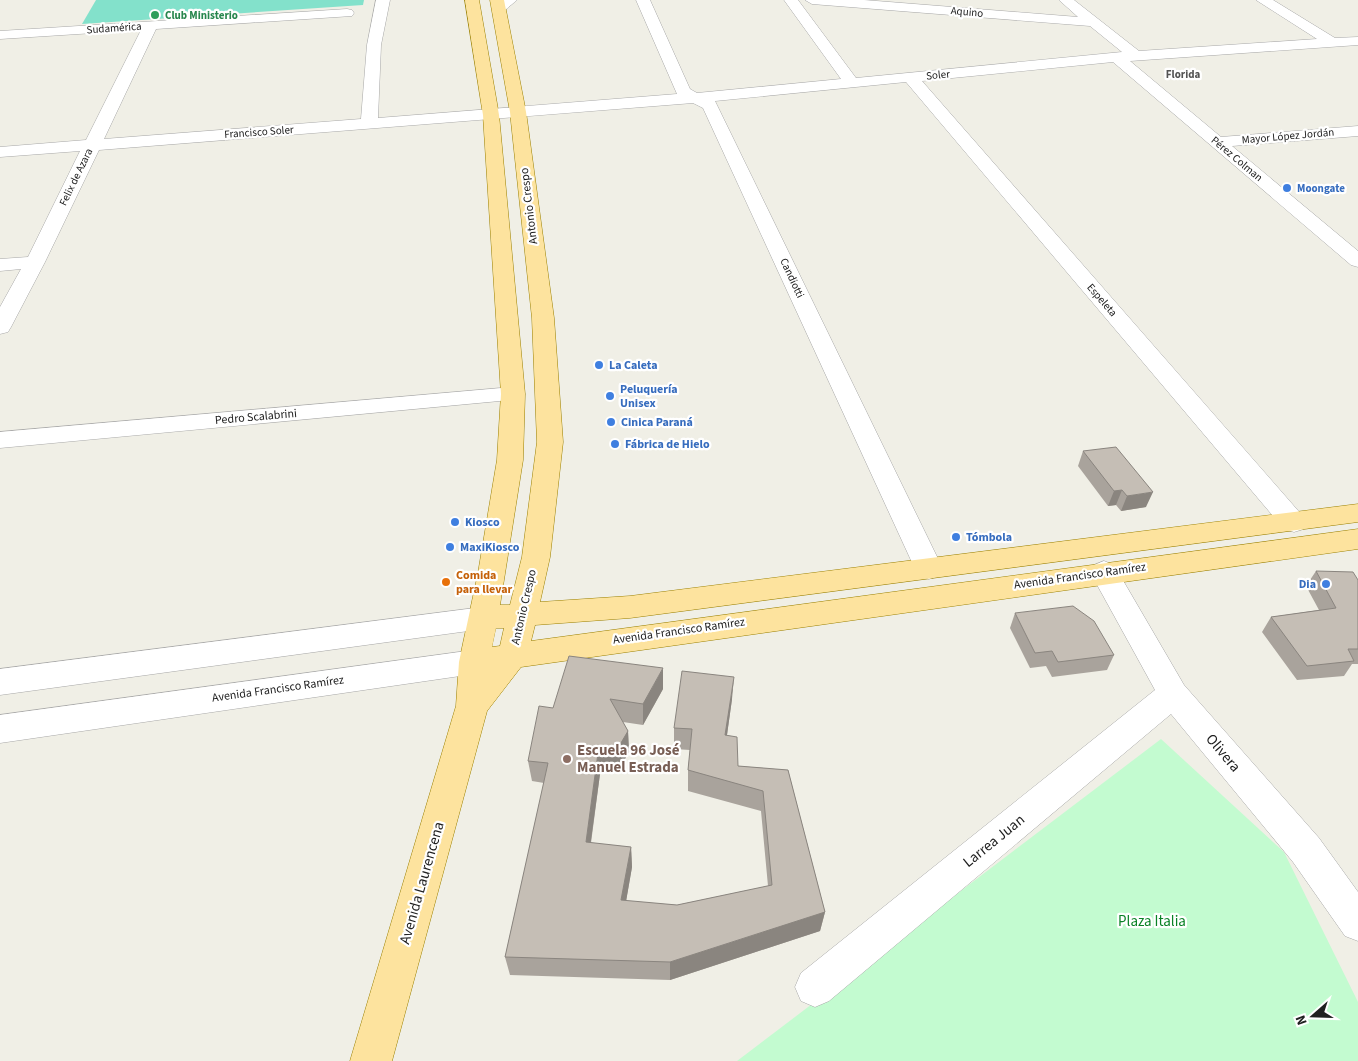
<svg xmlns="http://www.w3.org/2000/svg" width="1358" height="1061" viewBox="0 0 1358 1061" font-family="'Source Sans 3',sans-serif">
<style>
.park{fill:#c3fbd0}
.pitch{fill:#83e1cb}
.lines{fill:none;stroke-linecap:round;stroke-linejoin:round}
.minor-casing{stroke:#a7a7a7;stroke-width:1}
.major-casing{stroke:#9b8000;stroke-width:1}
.minor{fill:#fff;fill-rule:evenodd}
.major{fill:#fde39e;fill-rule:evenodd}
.wall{fill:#a9a39c}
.shaded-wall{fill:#8a857f}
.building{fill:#c5beb5;stroke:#8a857f}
.leisure-dot{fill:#2e9e5b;stroke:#fff;stroke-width:2}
.shop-dot{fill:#3f7fe0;stroke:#fff;stroke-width:2}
.food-dot{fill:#e8710a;stroke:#fff;stroke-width:2}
.education-dot{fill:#8d6e63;stroke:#fff;stroke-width:2}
.labels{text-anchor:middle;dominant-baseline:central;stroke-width:4.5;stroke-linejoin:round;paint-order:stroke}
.far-street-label{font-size:11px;fill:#202020;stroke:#fff}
.far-leisure-label{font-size:11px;font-weight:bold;fill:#27864d;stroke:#fff;text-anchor:start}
.far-neighbourhood-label{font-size:11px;font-weight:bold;fill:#535353;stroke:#fff}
.far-shop-label{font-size:11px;font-weight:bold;fill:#366cbe;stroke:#fff;text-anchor:start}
.street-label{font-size:12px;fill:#202020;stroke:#fff}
.shop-label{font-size:12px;font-weight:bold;fill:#366cbe;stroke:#fff;text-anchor:start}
.food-label{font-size:12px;font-weight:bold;fill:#c56008;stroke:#fff;text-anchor:start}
.near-education-label{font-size:15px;font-weight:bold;fill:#785e54;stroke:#fff;text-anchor:start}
.near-street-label{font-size:15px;fill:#202020;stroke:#fff}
.near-park-label{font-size:15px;fill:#0a8226;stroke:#fff}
</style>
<rect width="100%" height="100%" fill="#f0efe6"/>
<polygon class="park" points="1161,739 1284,852 1358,1002 1358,1061 737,1061"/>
<polygon class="pitch" points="96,0 364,0 363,5 82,24"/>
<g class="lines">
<defs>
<g id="minor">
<polygon points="376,0 390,0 381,45 378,118 677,94 636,0 650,0 690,89 697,93 841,79 784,0 798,0 856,78 1122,52 1090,26 812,4 805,0 864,0 1078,17 1059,0 1074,0 1139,51 1317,39 1256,0 1273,0 1335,38 1358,37 1358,45 1130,61 1221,137 1358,126 1358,136 1232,146 1358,251 1358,267 1351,265 1113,62 922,81 1308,522 1304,529 1294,532 1284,529 906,82 715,101 943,569 939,576 929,579 919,576 915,569 703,108 693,103 99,150 45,262 11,327 8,332 0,334 0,307 21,269 0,271 0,259 28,257 80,151 0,157 0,147 86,140 141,30 0,39 0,31 347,9 352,10 354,13 352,16 156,29 104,139 361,119 367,45"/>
<polygon points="501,0 517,0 504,11 494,11 492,8"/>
<polygon points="513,387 521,389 525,394 521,399 0,448 0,432"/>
<polygon points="1104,561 1114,565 1184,685 1319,838 1358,892 1358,941 1345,936 1293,862 1171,714 829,1001 815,1007 801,1001 795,987 801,973 1155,690 1090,572 1094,565"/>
<polygon points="483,607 494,610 498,618 494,626 483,629 0,695 0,669"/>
<polygon points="474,650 485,653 489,662 485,671 474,674 0,743 0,715"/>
</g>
<path id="major" d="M465,0h14l20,115 26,279 -2,66 -23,145h10l12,-48 15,-115 -5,-124 -22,-206 -20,-112h14l22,112 28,206 9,124 -13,115 -10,45 90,-6 728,-92v18l-728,96 -95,7 -4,16 827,-112v20l-837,118 -34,44 -95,350h-42l106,-355 3,-44 19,-89 19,-113 4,-66 -18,-279zM496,628h8l-4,18 -8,1z"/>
</defs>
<use href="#minor" class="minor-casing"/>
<use href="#major" class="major-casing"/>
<use href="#minor" class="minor"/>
<use href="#major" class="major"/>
</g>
<g class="wall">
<polygon points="1083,451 1146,507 1121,511 1116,505 1108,506 1078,466"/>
<polygon points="1316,571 1358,580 1358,664 1352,664 1344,676 1297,680 1262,632 1271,617 1319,610 1306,586"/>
<polygon points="1015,613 1114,655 1107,670 1052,677 1046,666 1030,668 1010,628"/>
<polygon points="663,689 643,725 623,722 628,731 629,752 619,769 600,774 591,843 631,847 632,867 626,901 677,905 768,886 761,811 688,791 688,770 690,750 674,749 674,728 732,699 727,735 738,766 788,770 825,912 820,931 670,980 510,975 505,957 544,783 532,781 528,761 553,708"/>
</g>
<g class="shaded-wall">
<polygon points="1122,490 1116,505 1108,506 1114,491"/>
<polygon points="1153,492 1146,507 1121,511 1127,496"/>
<polygon points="663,668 663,689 643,725 643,704"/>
<polygon points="734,677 732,699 724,756 725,735"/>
<polygon points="628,731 629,752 619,769 600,774 588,862 586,842 598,753"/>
<polygon points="631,847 632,867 623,919 621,900"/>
<polygon points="825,912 820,931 670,980 670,962"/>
</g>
<g class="building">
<polygon points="1116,447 1153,492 1127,496 1122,490 1114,491 1083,451"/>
<polygon points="1316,571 1353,572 1358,580 1358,649 1348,649 1354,661 1307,666 1271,617 1336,608"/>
<polygon points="1073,606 1094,621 1114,655 1058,662 1052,651 1035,653 1015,613"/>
<polygon points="569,656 663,668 643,704 610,699 628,731 618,748 598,753 586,842 631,847 621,900 677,905 772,885 763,791 688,770 692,729 674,728 682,671 734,677 725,735 737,737 738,766 788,770 825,912 670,962 505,957 548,763 528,761 539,706 553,708"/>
</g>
<circle class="leisure-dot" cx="155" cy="15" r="5"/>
<g class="shop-dot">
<circle cx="1287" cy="188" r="5"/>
<circle cx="599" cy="365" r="5"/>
<circle cx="610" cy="396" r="5"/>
<circle cx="611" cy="422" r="5"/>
<circle cx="615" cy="444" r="5"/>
<circle cx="455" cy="522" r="5"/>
<circle cx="956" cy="537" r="5"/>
<circle cx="450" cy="547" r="5"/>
<circle cx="1326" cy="584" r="5"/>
</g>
<circle class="food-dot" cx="446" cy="582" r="5"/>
<circle class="education-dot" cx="567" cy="759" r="5"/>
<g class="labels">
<g class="far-street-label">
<text transform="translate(967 12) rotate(5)">Aquino</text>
<text transform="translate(114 28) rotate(-4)">Sudamérica</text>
<text transform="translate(938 75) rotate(-6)">Soler</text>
<text transform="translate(259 132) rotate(-4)">Francisco Soler</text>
<text transform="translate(1288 136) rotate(-5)">Mayor López Jordán</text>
<text transform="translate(1237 159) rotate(40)">Pérez Colman</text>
<text transform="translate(76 177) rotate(-64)">Felix de Azara</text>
<text transform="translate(792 278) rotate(65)">Candiotti</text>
<text transform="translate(1102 300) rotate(49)">Espeleta</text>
</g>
<g class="far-leisure-label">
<text x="165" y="15">Club Ministerio</text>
</g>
<g class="far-neighbourhood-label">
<text x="1183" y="74">Florida</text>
</g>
<g class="far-shop-label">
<text x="1297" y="188">Moongate</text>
</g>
<g class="street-label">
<text transform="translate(529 206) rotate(-97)">Antonio Crespo</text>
<text transform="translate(256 417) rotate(-5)">Pedro Scalabrini</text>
<text transform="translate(1080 576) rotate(-8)">Avenida Francisco Ramírez</text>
<text transform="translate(524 607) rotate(-77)">Antonio Crespo</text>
<text transform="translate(679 631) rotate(-8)">Avenida Francisco Ramírez</text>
<text transform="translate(278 689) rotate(-8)">Avenida Francisco Ramírez</text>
</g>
<g class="shop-label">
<text x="609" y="365">La Caleta</text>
<text x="620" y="389">Peluquería<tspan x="620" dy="14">Unisex</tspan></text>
<text x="621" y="422">Cinica Paraná</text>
<text x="625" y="444">Fábrica de Hielo</text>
<text x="465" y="522">Kiosco</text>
<text x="966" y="537">Tómbola</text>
<text x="460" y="547">MaxiKiosco</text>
<text x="1316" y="584" text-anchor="end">Dia</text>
</g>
<g class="food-label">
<text x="456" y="575">Comida<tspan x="456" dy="14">para llevar</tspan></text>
</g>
<g class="near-education-label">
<text x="577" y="750">Escuela 96 José<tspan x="577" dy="17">Manuel Estrada</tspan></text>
</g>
<g class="near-street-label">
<text transform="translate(1223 753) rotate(50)">Olivera</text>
<text transform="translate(994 841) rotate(-39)">Larrea Juan</text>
<text transform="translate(422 883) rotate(-74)">Avenida Laurencena</text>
</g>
<g class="near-park-label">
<text x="1152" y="921">Plaza Italia</text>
</g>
</g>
<g transform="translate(1313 1016) rotate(250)" stroke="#ffffff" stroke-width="4" paint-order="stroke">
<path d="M0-4L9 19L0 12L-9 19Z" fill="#202020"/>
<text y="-8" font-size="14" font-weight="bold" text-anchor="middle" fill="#202020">N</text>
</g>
</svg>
